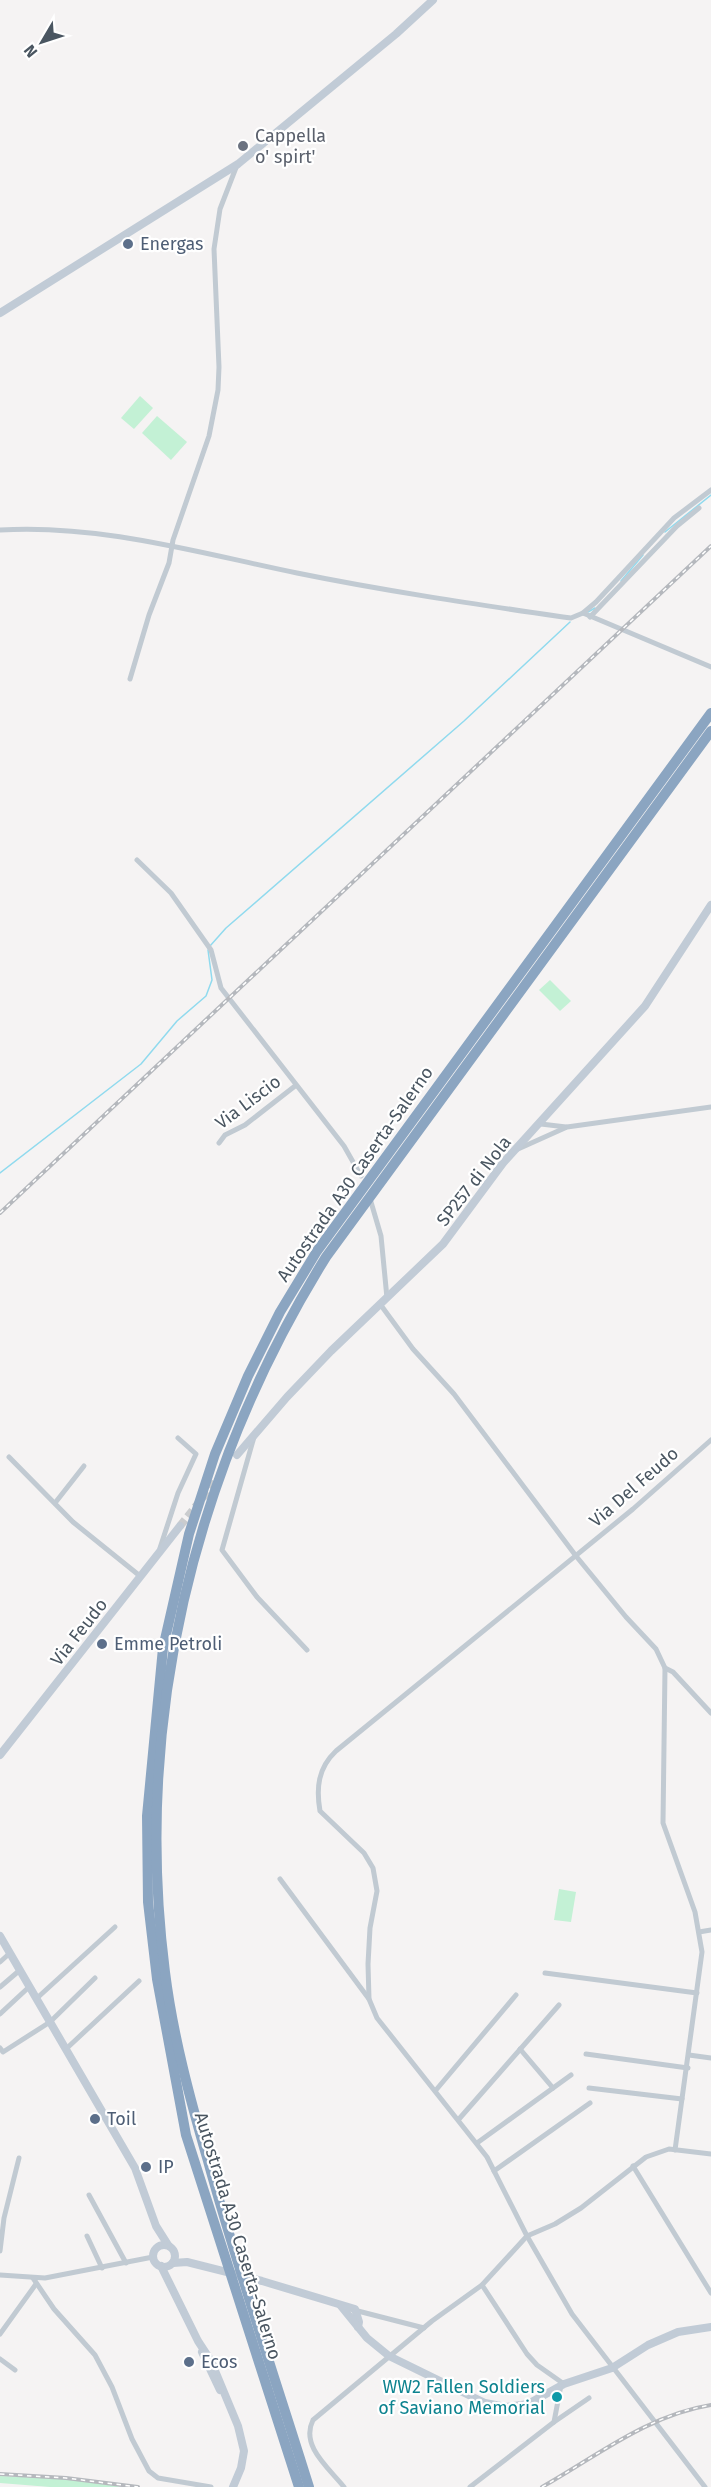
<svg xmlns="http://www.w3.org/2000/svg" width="711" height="2487" viewBox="0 0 711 2487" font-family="'Fira Sans',sans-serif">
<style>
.green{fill:#c3f1d5}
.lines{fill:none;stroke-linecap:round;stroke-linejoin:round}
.stream{stroke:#90daee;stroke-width:1.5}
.secondary-tunnel{stroke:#caccce;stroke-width:8;stroke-dasharray:8 4;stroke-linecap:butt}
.street{stroke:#c1cad2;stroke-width:5}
.secondary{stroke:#c1cbd6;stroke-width:8}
.highway{stroke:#8ba5c1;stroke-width:10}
.rail-casing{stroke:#b5b8bd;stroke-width:4}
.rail{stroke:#fff;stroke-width:1.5;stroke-dasharray:4.5;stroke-linecap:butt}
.worship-dot{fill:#6b7280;stroke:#fff;stroke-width:2}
.service-dot{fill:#5c6f8a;stroke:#fff;stroke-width:2}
.culture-dot{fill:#0f9aa8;stroke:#fff;stroke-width:2}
.labels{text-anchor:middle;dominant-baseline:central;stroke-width:4.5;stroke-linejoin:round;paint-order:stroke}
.worship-label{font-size:18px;fill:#5b616d;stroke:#fff;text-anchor:start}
.service-label{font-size:18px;fill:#4e5e75;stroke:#fff;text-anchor:start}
.street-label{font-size:18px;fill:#4a5661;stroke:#fff}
.culture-label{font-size:18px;fill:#0d838f;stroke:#fff;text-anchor:end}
</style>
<rect width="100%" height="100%" fill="#f5f3f3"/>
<g class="green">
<polygon points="140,396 153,408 134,429 121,418"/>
<polygon points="157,416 187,442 171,460 142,433"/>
<polygon points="550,980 571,1001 560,1011 539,990"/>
<polygon points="559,1889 576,1892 571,1922 554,1920"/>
<polygon points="0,2476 67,2479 123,2487 50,2487 0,2483"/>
</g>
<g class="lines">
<g class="stream">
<polyline points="665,532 711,495"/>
<polyline points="621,581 643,555"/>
<polyline points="588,612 595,608"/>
<polyline points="210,946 226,928 464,721 570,622"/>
<polyline points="0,1173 141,1064 177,1021 206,996 212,980 208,950"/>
</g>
<polyline class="secondary-tunnel" points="180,1526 217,1480"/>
<g class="street">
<path d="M0,530c101,-6 199,23 297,43 88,18 177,31 266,44l8,1 12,-5 128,54"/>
<polyline points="583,613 596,602 674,518 711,490"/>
<polyline points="590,617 677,526 699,508"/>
<polyline points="130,679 149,615 169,563 173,540 209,436 218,390 219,367 214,249 220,209 237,165"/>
<polyline points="137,860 171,893 211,950 221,988 344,1146 361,1176"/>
<polyline points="541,1124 566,1127"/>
<polyline points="219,1143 225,1135 245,1125 295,1086"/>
<polyline points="518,1149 567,1127 711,1107"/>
<polyline points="371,1202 381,1236 387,1298"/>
<polyline points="380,1304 413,1349 454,1394 576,1556 626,1617 656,1649 665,1668 663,1823 695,1912 702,1952 675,2150"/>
<polyline points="254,1437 222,1550 257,1597 307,1650"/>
<polyline points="9,1457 73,1522 140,1576"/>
<polyline points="55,1503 84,1466"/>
<polyline points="160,1548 178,1493 196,1454 178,1438"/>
<polyline points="665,1668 673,1672 711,1713"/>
<polyline points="280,1879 369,1999"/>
<polyline points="699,1932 711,1930"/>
<polyline points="0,1962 10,1953"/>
<polyline points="545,1973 697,1993"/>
<polyline points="0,1987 20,1970"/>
<polyline points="36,1999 115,1927"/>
<polyline points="0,2014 29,1987"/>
<polyline points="0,2048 3,2052 50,2022 95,1978"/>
<polyline points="66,2049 139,1981"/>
<polyline points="520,2049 553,2088"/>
<polyline points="586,2054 688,2068"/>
<polyline points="689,2055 711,2058"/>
<polyline points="589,2088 682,2099"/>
<polyline points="436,2090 516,1995"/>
<polyline points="459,2119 559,2005"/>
<polyline points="477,2143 571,2075"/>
<polyline points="633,2166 711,2293"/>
<polyline points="494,2171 590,2103"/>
<polyline points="89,2195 126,2263"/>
<polyline points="87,2236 102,2268"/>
<polyline points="0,2251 4,2218 19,2158"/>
<polyline points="0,2275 45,2278 153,2257"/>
<polyline points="33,2278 54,2309 95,2355 112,2387 132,2439 149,2471 158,2478 211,2487"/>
<polyline points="482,2285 527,2354 537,2365 564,2384"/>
<polyline points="354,2310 424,2328"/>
<polyline points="0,2334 36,2284"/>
<polyline points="0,2359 15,2370"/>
<polyline points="554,2422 589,2398"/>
<path d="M344,2487c-15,-19 -44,-41 -31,-67l119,-99 50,-36 45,-49 28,-12 26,-16 65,-51 23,-8 42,5"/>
<polyline points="470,2487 554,2422 561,2385"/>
<path d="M705,2487l-133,-173 -45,-78 -40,-79 -110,-139 -8,-19 -1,-35 2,-36 7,-37 -4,-23 -9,-15 -44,-42c-4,-23 -2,-43 16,-60l297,-242 78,-69"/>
</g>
<g class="secondary">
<polyline points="0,313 238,164 396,34 433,0"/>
<polyline points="237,1455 287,1397 331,1351 443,1244 503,1163 645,1006 711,905"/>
<polyline points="0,1755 180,1526"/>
<polyline points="0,1936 135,2168 156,2226 168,2245"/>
<circle cx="164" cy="2256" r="11"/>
<polyline points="173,2263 187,2262 262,2281 355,2309 359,2322 358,2327"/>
<polyline points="161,2266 198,2341 211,2361 238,2426 244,2451 241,2468 233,2487"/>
<polyline points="341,2306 367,2338 389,2356 485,2403 506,2407 528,2404 564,2384 612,2368 648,2345 678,2332 711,2327"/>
<polyline points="202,2352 220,2390"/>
</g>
<g class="highway">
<polyline points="299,2487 186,2135 157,1979 148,1902 147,1816 163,1648 189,1534 215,1454 248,1376 280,1312 317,1251 711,713"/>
<path d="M309,2487c-34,-109 -71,-217 -101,-326 -18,-62 -35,-125 -43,-189 -32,-250 28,-501 161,-715l385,-526"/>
</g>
<defs>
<g id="rail">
<polyline points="0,1213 711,546"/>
<polyline points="0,2474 66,2478 138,2487"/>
<path d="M542,2487c55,-31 106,-72 169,-82"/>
</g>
</defs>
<use href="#rail" class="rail-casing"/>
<use href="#rail" class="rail"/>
</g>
<circle class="worship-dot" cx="243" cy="146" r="6"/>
<g class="service-dot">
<circle cx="128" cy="244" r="6"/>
<circle cx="102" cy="1644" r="6"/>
<circle cx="95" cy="2119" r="6"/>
<circle cx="146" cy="2167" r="6"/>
<circle cx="189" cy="2362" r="6"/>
</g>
<circle class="culture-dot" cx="557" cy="2397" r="6"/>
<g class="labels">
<g class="worship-label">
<text x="255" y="136">Cappella<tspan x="255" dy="21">o' spirt'</tspan></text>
</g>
<g class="service-label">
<text x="140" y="244">Energas</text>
<text x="114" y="1644">Emme Petroli</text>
<text x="107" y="2119">Toil</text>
<text x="158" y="2167">IP</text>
<text x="201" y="2362">Ecos</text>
</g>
<g class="street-label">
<text transform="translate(248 1102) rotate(-37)">Via Liscio</text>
<text transform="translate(355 1174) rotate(-55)">Autostrada A30 Caserta-Salerno</text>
<text transform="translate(474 1181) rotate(-52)">SP257 di Nola</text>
<text transform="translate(634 1487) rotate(-41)">Via Del Feudo</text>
<text transform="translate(79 1632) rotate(-52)">Via Feudo</text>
<text transform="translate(238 2236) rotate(73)">Autostrada A30 Caserta-Salerno</text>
</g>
<g class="culture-label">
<text x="545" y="2387">WW2 Fallen Soldiers<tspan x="545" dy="21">of Saviano Memorial</tspan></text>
</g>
</g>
<g transform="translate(42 42) rotate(231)" stroke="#ffffff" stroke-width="4.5" paint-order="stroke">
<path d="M0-4.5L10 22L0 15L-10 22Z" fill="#4a5661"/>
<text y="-9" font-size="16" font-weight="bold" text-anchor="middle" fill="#4a5661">N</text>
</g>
</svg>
